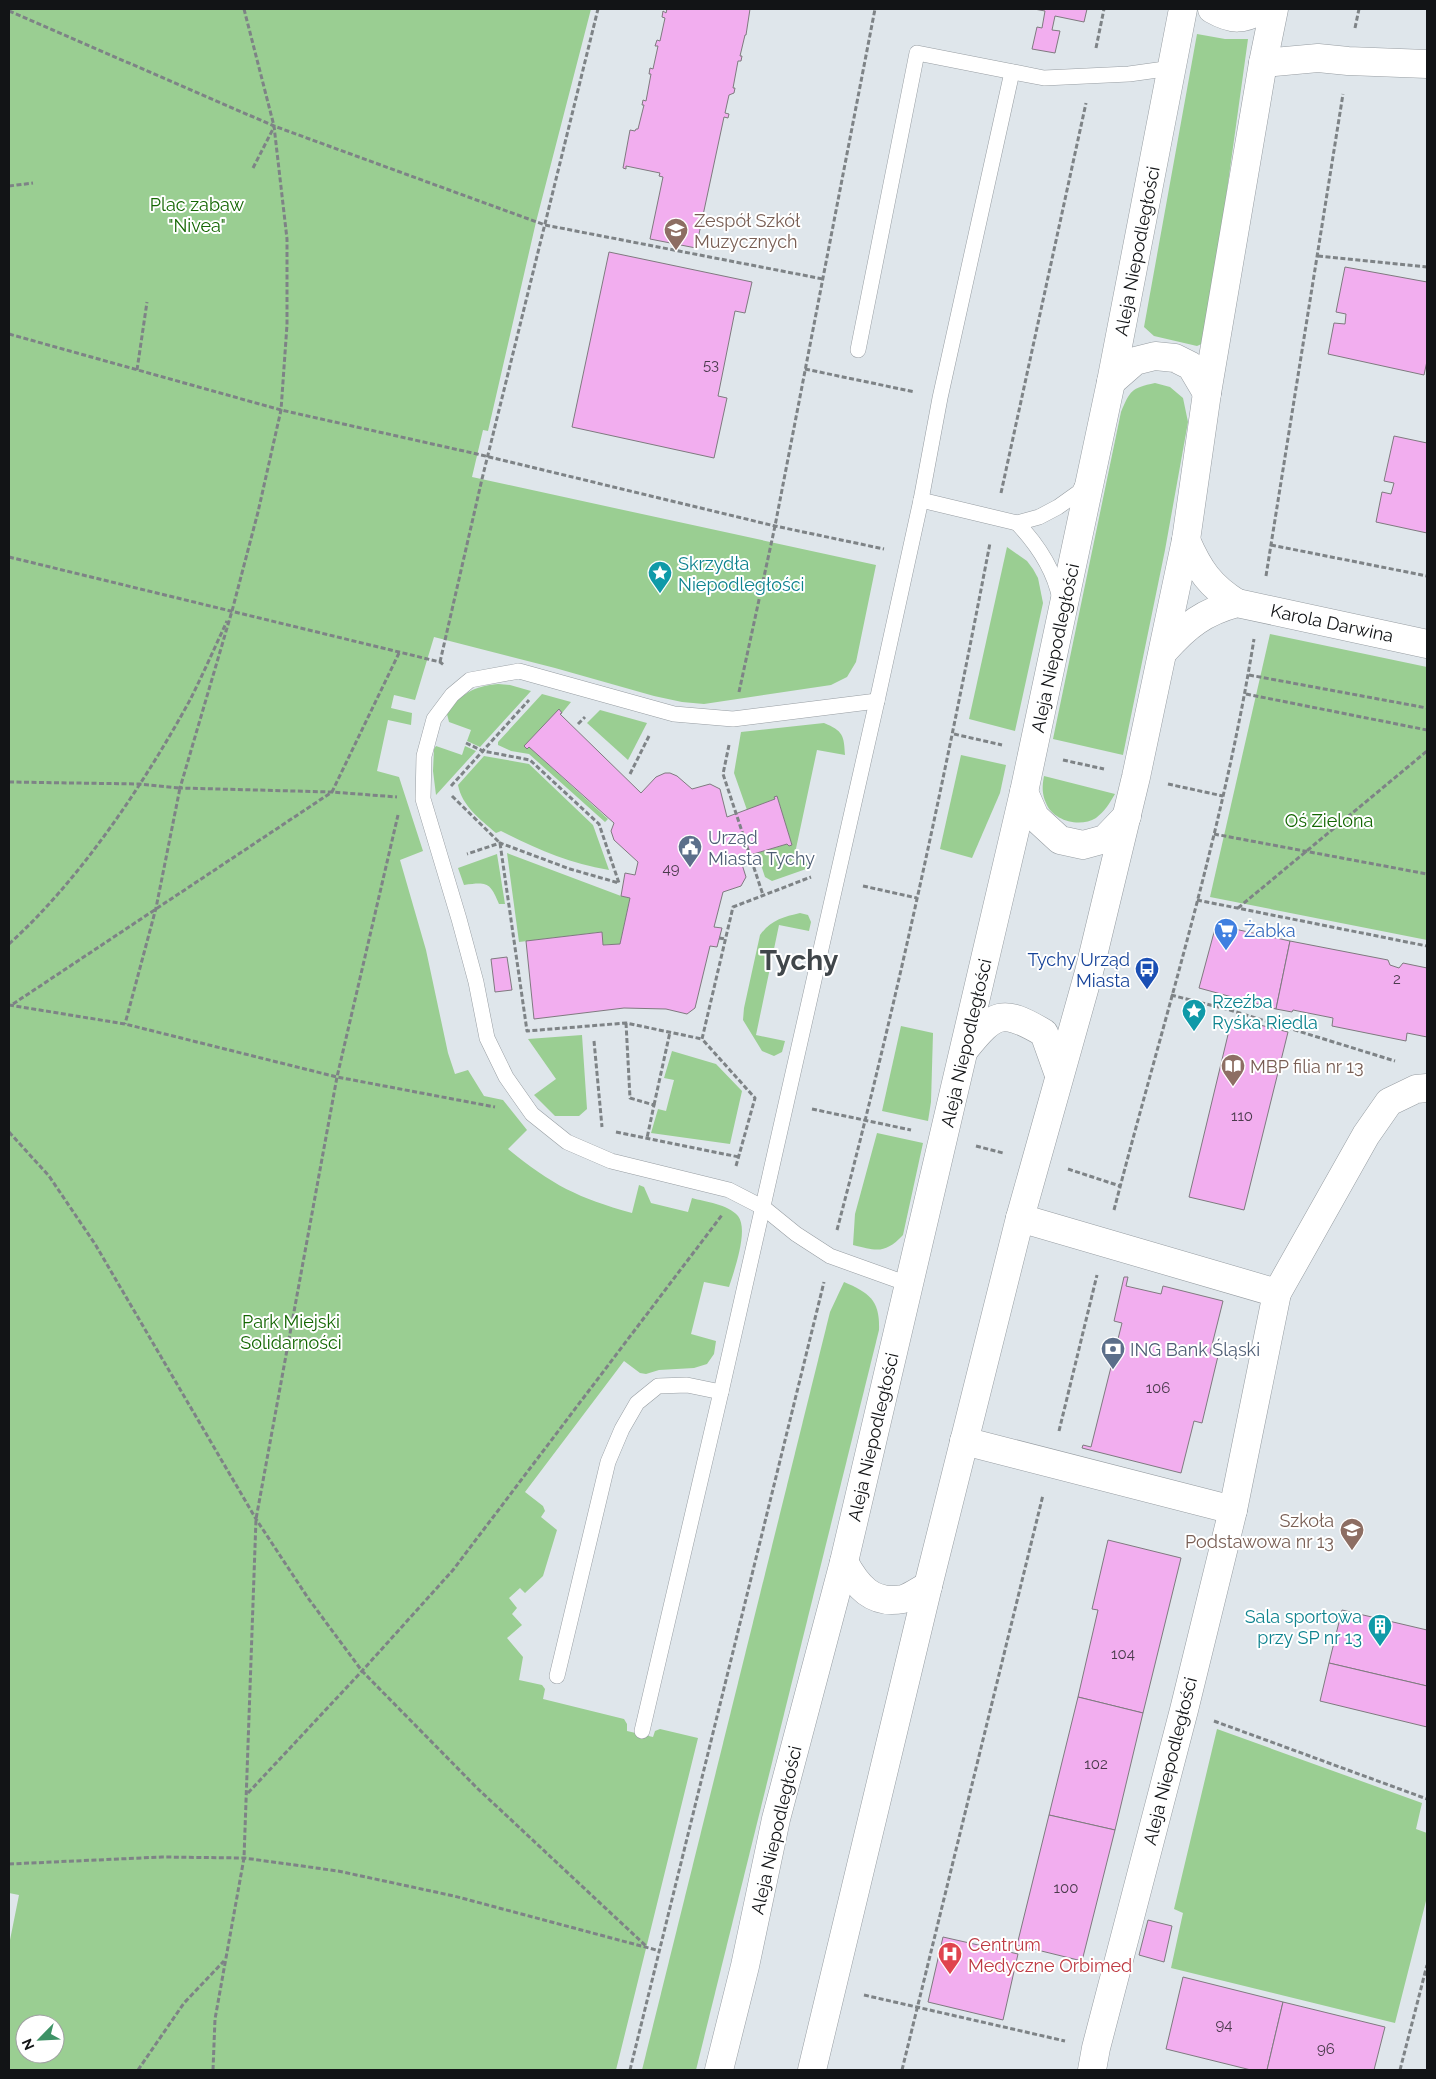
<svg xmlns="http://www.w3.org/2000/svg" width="1436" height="2079" viewBox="0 0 1436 2079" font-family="Raleway,sans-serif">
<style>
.green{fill:#9ace92;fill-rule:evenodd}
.building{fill:#f2aeef;stroke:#7f7a7f}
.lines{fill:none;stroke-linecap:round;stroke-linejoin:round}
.lane-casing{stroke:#979da2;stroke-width:16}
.street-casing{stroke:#979da2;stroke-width:29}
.secondary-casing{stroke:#979da2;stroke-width:29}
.path{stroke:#7e8386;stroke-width:3;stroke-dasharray:5 2.5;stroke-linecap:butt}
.lane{stroke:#fff;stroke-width:15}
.street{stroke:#fff;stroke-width:28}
.secondary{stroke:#fff;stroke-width:28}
.labels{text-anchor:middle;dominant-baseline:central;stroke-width:4;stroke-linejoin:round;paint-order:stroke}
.number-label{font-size:15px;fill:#4a3a4c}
.park-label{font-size:18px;fill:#146703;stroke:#fff}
.education-label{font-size:18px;fill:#785e54;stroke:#fff;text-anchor:start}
.street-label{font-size:18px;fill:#121416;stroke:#fff}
.culture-label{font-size:18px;fill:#0d838f;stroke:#fff;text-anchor:start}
.service-label{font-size:18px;fill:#4e5e75;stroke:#fff;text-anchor:start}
.shop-label{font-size:18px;fill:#366cbe;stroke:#fff;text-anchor:start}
.transit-label{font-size:18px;fill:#164399;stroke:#fff;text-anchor:end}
.health-label{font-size:18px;fill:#be3a42;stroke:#fff;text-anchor:start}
.town-label{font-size:28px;font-weight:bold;fill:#40464a;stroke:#fff}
</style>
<rect width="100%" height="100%" fill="#dfe6eb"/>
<g class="green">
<path d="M9,9h582l-55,213 -48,209 -5,-1 -11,47 404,88 -20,97 -9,15 -16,8 -127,19 -22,-2 -28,-6 -99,-28 -121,-31 -19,63 -21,-5 -3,13 21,5 -1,12 -23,-5 -11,51 22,6 24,74 -23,9 26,90 22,103 7,21 13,-4 16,26 19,4 24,30 -19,19c44,36 70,49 124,64l7,-28 5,2 7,16 37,9 4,-14c13,4 36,6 46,18 11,14 -4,55 -9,71l-25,-5 -13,52 25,7 -2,13 -7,10 -13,4 -35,2 -13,4 -6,-1 -16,-12 -99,131 18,14 2,5 -4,6 16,13 -14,46 -18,17 -5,-5 -11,10 8,10 -5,6 10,11 -15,13 16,19 -4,23 23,5 3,4 -2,10 81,20 3,5v7l26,6 2,-6 5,-2 38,9 -82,332h-607v-125l10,-50 -10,-2zM25,2024h30v30h-30z"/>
<polygon points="1197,34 1225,39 1248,39 1206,342 1197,346 1154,336 1144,327"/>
<path d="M1155,383l15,4 13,11 5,24 -23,128 -42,205 -70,-16 68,-327c9,-21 10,-24 34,-29z"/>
<polygon points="1007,547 1027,561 1033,569 1038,578 1043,603 1015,731 969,719"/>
<polygon points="1270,634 1427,667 1427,940 1210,897"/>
<path d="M498,684l12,1 21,6 -51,56 -13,-6 4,-11 -22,-8 -2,-8c12,-20 28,-28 51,-30z"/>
<polygon points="542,694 571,702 562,713 559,710 529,747 608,819 605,822 529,754 511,751 498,745 498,742"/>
<polygon points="600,710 647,723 628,760 587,723"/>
<path d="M824,723c19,8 20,12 21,32l-28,-5 -23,108 16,4 -1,6 -37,13 -7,-4 -8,-24 30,-9 2,2 3,-1 -15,-49 -2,3 -28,11 -13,-37 7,-41z"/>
<polygon points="436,746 462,755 465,746 476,751 436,795 433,771 434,749"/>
<polygon points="961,755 1006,765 1000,793 972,858 940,849"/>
<path d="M484,756l45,8 64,61 16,45c-41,-7 -72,-21 -108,-39l-5,2c-16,-14 -34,-27 -38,-48z"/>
<path d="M1044,776l71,18c-6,10 -10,17 -19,24 -16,10 -43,3 -50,-15 -4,-9 -4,-17 -2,-27z"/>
<polygon points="507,853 621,896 630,898 620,944 603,945 601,932 519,942"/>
<path d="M497,854l8,50h-6c-9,-22 -12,-22 -35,-19l-6,-17z"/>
<path d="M800,913l8,2 3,7 -2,9 -30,-6 -23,110 29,6 -3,11 -8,4 -12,-5 -19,-31 1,-12 16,-73c11,-15 23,-18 40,-22z"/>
<polygon points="901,1026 933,1033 931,1102 928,1121 882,1111"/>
<polygon points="582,1035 587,1109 579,1116 555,1116 534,1095 556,1079 528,1039"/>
<polygon points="672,1051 716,1064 742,1091 730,1144 651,1133 658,1109 666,1111 674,1080 664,1078"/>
<path d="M877,1133l46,10 -20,92c-18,19 -26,16 -50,10l2,-31z"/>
<path d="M844,1282c26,11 36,19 35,48l-183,740h-54l188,-758z"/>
<polygon points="1217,1729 1422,1803 1416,1829 1427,1833 1427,1897 1395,2023 1171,1968 1183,1913 1174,1909"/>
</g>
<g class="building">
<polygon points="667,9 750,9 746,35 745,35 740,56 742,56 741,61 738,61 733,88 735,88 734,93 729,95 725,113 729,114 728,118 724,117 696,248 650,239 663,177 659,176 660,173 626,166 626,169 623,168 630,130 635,131 636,129 638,129 644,105 642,105 643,100 646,101 651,74 649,74 650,68 653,69 658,46 655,46 657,40 660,41 665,18 662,17 663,11 666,13"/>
<polygon points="1034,9 1087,9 1084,22 1055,16 1052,30 1060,31 1055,53 1032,49 1037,27 1042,28 1045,11"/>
<polygon points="609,252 752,282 745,313 735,311 718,396 727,398 714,458 572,427"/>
<polygon points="1345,267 1427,282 1427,361 1424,375 1328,354 1334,323 1345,324 1346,314 1336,312"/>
<polygon points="1394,436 1427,443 1427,533 1376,522 1382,492 1391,494 1394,483 1384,481"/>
<polygon points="559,709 562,713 560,714 641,793 656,777 665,773 670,773 677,776 692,789 710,784 720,789 727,817 775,799 774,797 777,796 792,845 789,846 787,844 740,858 746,877 741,886 723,892 714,927 722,928 717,947 710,946 695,1008 687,1014 666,1009 624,1008 534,1019 526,941 602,932 603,945 620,944 630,898 621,896 625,873 635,875 638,862 614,840 611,831 614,823 529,747 527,749 524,746"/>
<polygon points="1216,925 1290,941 1276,1009 1199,988"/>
<polygon points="1290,941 1388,960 1390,965 1399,968 1403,963 1427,968 1427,1037 1407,1033 1406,1041 1332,1026 1333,1018 1293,1010 1292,1012 1276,1009"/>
<polygon points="507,957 512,990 495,992 491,959"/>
<polygon points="1232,1018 1288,1032 1244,1210 1189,1197"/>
<polygon points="1124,1277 1128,1277 1126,1286 1161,1294 1163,1286 1223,1301 1210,1353 1218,1356 1202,1423 1194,1421 1181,1473 1082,1448 1083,1445 1091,1447 1122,1323 1114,1321"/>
<polygon points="1108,1540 1181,1558 1143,1713 1078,1697 1098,1610 1092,1609"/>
<polygon points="1342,1610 1427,1630 1427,1686 1329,1663"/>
<polygon points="1329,1663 1427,1686 1427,1727 1320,1701"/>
<polygon points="1078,1697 1143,1713 1115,1830 1049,1815"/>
<polygon points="1049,1815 1115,1830 1082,1961 1017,1945"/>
<polygon points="1148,1920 1172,1926 1164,1962 1139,1955"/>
<polygon points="943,1937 1018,1954 1003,2020 928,2002"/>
<polygon points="1183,1977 1283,2002 1267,2070 1251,2070 1166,2049"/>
<polygon points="1283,2002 1385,2027 1374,2070 1267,2070"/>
</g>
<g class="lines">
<defs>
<g id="lane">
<polyline points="858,350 917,53 1044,78 1129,74 1172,68"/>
<polyline points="921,500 1017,523 1039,517 1058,507 1079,492 1085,481"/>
<path d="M1017,523c21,22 37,46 43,76"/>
<polyline points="877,701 733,719 674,714 519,671 470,680 452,695 434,719 424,756 423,799 459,919 476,982 487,1038 506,1077 532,1114 567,1142 611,1161 729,1190 764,1208 796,1234 830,1256 908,1284"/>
<polyline points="721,1392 877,701 921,500 940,398 1012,72"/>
<polyline points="557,1676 608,1462 622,1429 637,1403 658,1386 687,1385 721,1392 642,1731"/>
</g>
<g id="street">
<polyline points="1263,63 1318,58 1348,61 1427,64"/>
<path d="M1186,540c13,30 24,46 51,63"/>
<path d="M1164,651c23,-26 40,-39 73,-48l190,41"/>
<polyline points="1020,1218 1277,1293"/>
<polyline points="964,1441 1233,1510"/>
<polyline points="1092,2070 1096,2048 1184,1710 1233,1510 1277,1293 1366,1135 1389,1102 1416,1089 1427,1088"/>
</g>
<g id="secondary">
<path d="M1212,9c21,12 30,11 52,0"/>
<polyline points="1111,382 1135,361 1155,356 1175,358 1191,366 1207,393"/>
<polyline points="1024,792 1035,817 1060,840 1083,845 1105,839 1127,816"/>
<path d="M965,1049c30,-37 37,-41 79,-16l15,42"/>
<path d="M844,1562c13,24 28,43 59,37 8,-2 17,-9 25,-13"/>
<polyline points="719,2070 745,1966 776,1819 844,1562 1024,792 1111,382 1183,9"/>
<polyline points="812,2070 928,1586 1020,1218 1089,972 1136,777 1186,540 1207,393 1263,63 1274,9"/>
</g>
</defs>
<use href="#lane" class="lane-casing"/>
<use href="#street" class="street-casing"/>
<use href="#secondary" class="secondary-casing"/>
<g class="path">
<polyline points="244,9 274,126 287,239 287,325 281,410 258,512 232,611 180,788 332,792 397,797"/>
<polyline points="9,11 274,126 545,225 823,279"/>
<polyline points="1355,28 1359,9"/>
<polyline points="1096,48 1104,9"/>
<polyline points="253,168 274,127"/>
<polyline points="9,186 33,183"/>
<polyline points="1318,256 1427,267"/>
<polyline points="9,334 281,410 477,454 775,526 884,549"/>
<polyline points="805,369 915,392"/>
<polyline points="137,370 147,302"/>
<polyline points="1001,493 1086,103"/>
<polyline points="1271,545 1427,576"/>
<polyline points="9,557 440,662 445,666"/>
<polyline points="1266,576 1343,94"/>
<polyline points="440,662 482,479 598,9"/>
<polyline points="1249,675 1427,708"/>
<polyline points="739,692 775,526 875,9"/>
<polyline points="1246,694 1427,730"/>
<polyline points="578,724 585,717"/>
<polyline points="954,734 1002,745"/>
<polyline points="466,743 483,751 530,760 599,824 619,883 570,869 500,843 467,854"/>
<polyline points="729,745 723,774 763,895"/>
<polyline points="1063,760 1104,769"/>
<polyline points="630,774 650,734"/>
<polyline points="9,782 139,784 180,788 156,908 125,1024"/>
<polyline points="1168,784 1223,796"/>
<polyline points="451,786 529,700"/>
<polyline points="452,796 500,843 527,1031 626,1023 702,1039"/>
<polyline points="1214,834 1427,874"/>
<polyline points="863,886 917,898"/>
<polyline points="1197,900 1427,946"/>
<polyline points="1238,908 1427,751"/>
<polyline points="719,938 726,939"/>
<path d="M9,944c71,-64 135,-160 181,-244 13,-26 25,-53 37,-79"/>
<polyline points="1171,995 1230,1010 1395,1061"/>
<polyline points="13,1004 332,792 399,653"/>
<polyline points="9,1005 125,1024 337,1077 495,1107"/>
<polyline points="626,1023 630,1098 654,1105 647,1138"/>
<polyline points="594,1041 602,1127"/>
<polyline points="654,1105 670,1032"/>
<polyline points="812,1109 911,1130"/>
<polyline points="9,1132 49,1176 95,1244 256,1519 308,1598 362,1671 477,1788 646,1946"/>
<polyline points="616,1132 739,1157"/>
<polyline points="976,1146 1003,1153"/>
<polyline points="736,1166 755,1098 702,1039 733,907 811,877"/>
<polyline points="1068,1169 1120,1186"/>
<path d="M1114,1210c49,-189 109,-377 140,-571"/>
<path d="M837,1230c60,-227 109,-457 153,-687"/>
<polyline points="1059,1431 1097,1275"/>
<polyline points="1214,1721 1427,1799"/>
<polyline points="248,1793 362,1671 453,1570 722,1215"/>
<polyline points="9,1864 162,1857 244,1858 338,1871 454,1896 660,1951"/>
<polyline points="864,1995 1065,2041"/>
<polyline points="138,2070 184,2003 224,1961"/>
<polyline points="213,2070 215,2019 244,1858 256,1519 337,1077 398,815"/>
<polyline points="630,2070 824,1282"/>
<polyline points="902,2070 1043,1495"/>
<polyline points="1400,2070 1427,1965"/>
</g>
<use href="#lane" class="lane"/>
<use href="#street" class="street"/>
<use href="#secondary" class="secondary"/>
</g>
<defs>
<symbol id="school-pin" viewBox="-11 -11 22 30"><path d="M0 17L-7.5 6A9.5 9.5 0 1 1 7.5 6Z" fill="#8d6e63" stroke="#fff"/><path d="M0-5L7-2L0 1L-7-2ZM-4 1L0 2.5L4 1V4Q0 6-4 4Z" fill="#fff"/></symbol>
<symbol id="sight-pin" viewBox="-11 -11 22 30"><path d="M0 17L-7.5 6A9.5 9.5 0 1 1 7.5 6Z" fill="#0f9aa8" stroke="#fff"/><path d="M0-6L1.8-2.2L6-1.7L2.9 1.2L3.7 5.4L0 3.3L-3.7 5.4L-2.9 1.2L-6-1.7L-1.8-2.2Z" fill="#fff"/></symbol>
<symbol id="civic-pin" viewBox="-11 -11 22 30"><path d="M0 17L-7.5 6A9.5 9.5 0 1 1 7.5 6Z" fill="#5c6f8a" stroke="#fff"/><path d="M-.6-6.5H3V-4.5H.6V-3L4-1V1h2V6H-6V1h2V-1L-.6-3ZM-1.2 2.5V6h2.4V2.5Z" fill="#fff"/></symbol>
<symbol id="supermarket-pin" viewBox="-11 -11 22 30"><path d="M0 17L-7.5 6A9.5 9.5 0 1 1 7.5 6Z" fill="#3f7fe0" stroke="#fff"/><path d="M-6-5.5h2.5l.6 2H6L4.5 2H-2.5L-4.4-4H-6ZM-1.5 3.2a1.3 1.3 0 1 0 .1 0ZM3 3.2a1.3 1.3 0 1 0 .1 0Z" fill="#fff"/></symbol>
<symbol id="bus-pin" viewBox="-11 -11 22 30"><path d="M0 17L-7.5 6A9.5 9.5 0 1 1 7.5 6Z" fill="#1a4fb4" stroke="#fff"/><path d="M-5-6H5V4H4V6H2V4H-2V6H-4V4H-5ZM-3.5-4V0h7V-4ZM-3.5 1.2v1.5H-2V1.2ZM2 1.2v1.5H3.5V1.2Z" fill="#fff"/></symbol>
<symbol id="library-pin" viewBox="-11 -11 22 30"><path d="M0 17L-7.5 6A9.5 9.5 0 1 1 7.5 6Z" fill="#8d6e63" stroke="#fff"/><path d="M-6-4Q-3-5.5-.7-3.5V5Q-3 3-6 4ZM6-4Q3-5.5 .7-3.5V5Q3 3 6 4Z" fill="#fff"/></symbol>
<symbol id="bank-pin" viewBox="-11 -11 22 30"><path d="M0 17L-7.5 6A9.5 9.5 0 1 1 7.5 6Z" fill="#5c6f8a" stroke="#fff"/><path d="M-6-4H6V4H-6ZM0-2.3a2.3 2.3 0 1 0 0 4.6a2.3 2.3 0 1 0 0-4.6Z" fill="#fff"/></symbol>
<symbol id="building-pin" viewBox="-11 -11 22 30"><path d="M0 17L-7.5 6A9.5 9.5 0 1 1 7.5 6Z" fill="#0f9aa8" stroke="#fff"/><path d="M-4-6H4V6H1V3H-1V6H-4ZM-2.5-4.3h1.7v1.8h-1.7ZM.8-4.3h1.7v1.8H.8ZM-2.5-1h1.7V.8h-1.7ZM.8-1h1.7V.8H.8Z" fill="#fff"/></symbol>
<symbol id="hospital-pin" viewBox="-11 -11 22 30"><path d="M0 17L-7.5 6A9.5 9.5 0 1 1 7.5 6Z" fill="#e0444e" stroke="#fff"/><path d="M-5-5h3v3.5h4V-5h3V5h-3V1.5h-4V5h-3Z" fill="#fff"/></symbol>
</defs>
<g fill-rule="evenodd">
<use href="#school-pin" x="662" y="216" width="28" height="38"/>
<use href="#sight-pin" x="646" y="559" width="28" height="38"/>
<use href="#civic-pin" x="676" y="833" width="28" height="38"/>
<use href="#supermarket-pin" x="1212" y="916" width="28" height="38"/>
<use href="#bus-pin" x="1133" y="955" width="28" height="38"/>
<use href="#sight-pin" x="1180" y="997" width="28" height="38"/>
<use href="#library-pin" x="1219" y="1052" width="28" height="38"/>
<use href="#bank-pin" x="1099" y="1335" width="28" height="38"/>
<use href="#school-pin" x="1338" y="1516" width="28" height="38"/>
<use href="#building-pin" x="1366" y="1612" width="28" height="38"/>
<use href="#hospital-pin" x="936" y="1940" width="28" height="38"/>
</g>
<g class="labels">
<g class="number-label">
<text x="711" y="365">53</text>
<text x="671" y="869">49</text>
<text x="1397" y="979">2</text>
<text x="1242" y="1116">110</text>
<text x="1158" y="1388">106</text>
<text x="1123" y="1654">104</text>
<text x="1096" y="1764">102</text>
<text x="1066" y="1888">100</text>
<text x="1224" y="2025">94</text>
<text x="1326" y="2049">96</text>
</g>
<g class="park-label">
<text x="197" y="204">Plac zabaw<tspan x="197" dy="21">"Nivea"</tspan></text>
<text x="1329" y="820">Oś Zielona</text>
<text x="291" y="1321">Park Miejski<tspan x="291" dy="21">Solidarności</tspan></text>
</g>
<g class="education-label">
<text x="694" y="220">Zespół Szkół<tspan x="694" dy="21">Muzycznych</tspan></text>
<text x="1250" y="1066">MBP filia nr 13</text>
<text x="1334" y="1520" text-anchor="end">Szkoła<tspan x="1334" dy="21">Podstawowa nr 13</tspan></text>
</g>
<g class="street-label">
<text transform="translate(1137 251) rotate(-79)">Aleja Niepodległości</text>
<text transform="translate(1332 623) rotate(12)">Karola Darwina</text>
<text transform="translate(1055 648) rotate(-78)">Aleja Niepodległości</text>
<text transform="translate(966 1043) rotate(-77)">Aleja Niepodległości</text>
<text transform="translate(873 1437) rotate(-77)">Aleja Niepodległości</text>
<text transform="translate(1170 1761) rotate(-76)">Aleja Niepodległości</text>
<text transform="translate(776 1830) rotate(-77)">Aleja Niepodległości</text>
</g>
<g class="culture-label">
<text x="678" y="563">Skrzydła<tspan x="678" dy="21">Niepodległości</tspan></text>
<text x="1212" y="1001">Rzeźba<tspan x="1212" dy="21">Ryśka Riedla</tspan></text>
<text x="1362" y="1616" text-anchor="end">Sala sportowa<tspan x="1362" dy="21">przy SP nr 13</tspan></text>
</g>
<g class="service-label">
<text x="708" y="837">Urząd<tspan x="708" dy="21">Miasta Tychy</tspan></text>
<text x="1130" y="1349">ING Bank Śląski</text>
</g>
<g class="shop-label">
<text x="1244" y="930">Żabka</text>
</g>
<g class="transit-label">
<text x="1130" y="959">Tychy Urząd<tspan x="1130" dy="21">Miasta</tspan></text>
</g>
<g class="health-label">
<text x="968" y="1944">Centrum<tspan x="968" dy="21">Medyczne Orbimed</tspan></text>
</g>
<g class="town-label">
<text x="799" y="960">Tychy</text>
</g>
</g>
<rect width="1436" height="2079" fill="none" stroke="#121416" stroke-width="20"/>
<g transform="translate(40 2039) rotate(246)"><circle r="24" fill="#ffffff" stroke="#a0a1a2"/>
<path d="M0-4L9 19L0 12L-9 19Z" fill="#3d9265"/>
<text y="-8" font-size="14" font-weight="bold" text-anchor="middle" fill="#121416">N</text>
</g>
</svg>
